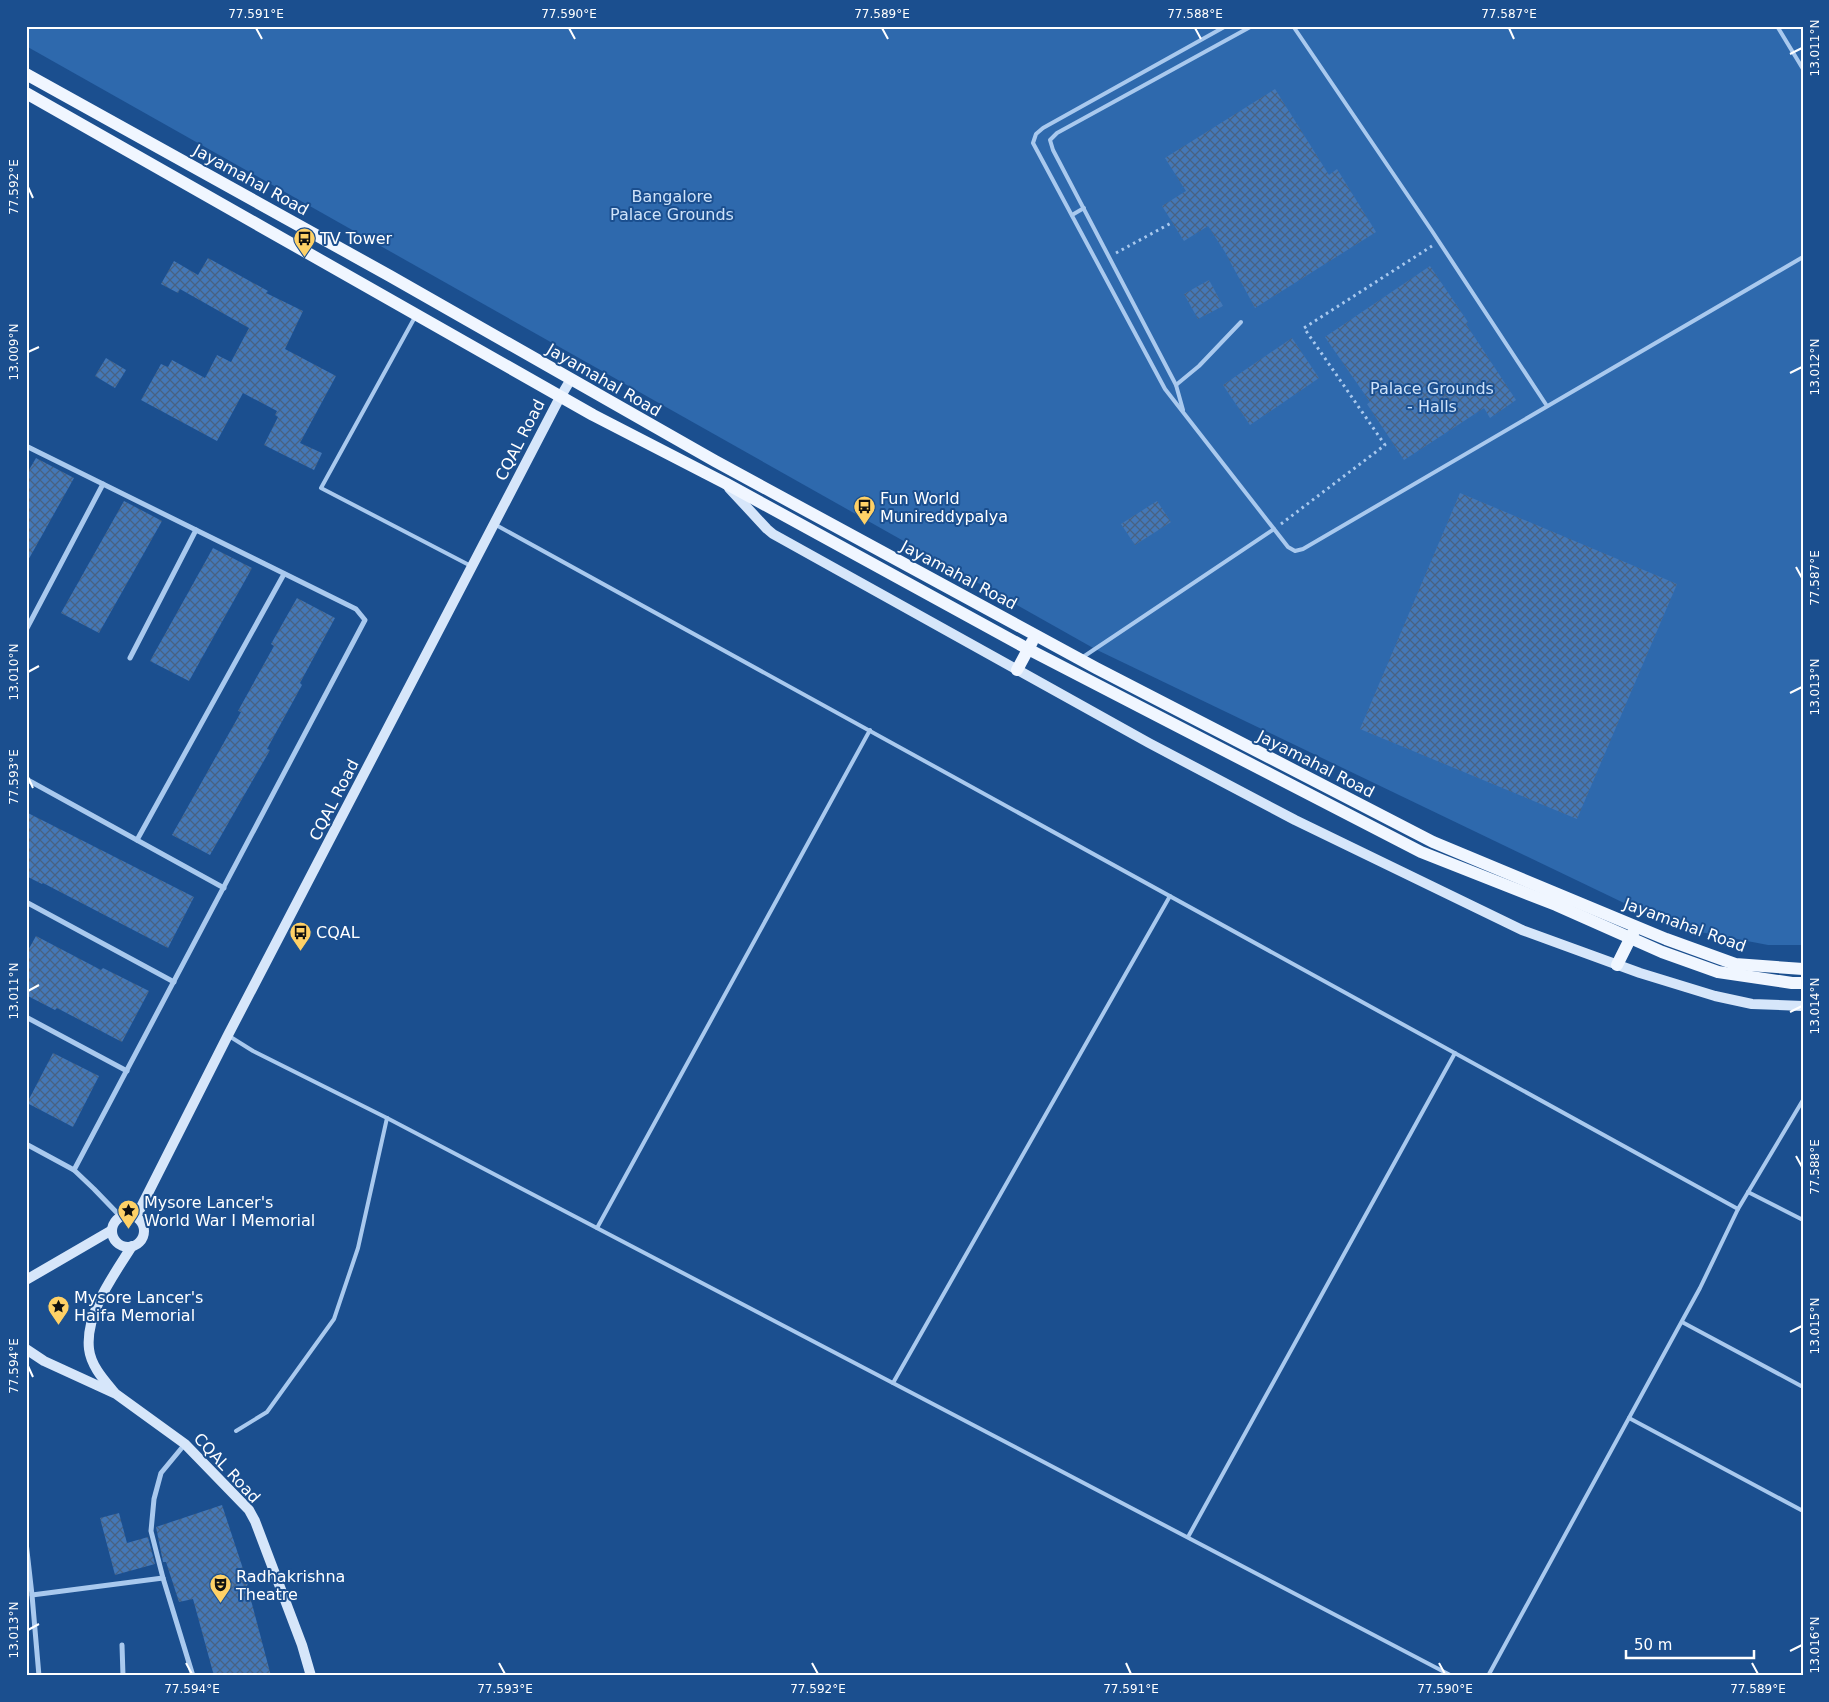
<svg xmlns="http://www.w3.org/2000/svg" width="1829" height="1702" viewBox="0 0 1829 1702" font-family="'DejaVu Sans',sans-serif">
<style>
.park{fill:#2e69ad}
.building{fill:url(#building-cross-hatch)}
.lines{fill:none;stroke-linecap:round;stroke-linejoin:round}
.path{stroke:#a9c9ee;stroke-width:3;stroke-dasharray:2.5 4;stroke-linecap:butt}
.lane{stroke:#a9c9ee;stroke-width:4}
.street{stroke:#a9c9ee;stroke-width:5}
.secondary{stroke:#d6e6fa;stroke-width:10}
.primary{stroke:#f0f6ff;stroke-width:12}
.ticks{fill:none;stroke:#fff;stroke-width:2}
.labels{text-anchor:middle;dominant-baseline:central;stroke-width:4;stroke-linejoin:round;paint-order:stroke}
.street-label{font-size:16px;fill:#fff;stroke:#1b4f8f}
.park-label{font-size:16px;fill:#cfe3fa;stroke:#1b4f8f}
.poi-label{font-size:16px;fill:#fff;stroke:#1b4f8f;text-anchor:start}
.neatline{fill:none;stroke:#fff;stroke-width:2}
.ticks-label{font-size:12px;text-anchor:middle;fill:#fff}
</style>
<defs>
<pattern id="building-cross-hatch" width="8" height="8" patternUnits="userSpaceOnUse" patternTransform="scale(1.25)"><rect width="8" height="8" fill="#4478b7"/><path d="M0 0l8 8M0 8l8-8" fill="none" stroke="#486282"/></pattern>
</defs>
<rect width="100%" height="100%" fill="#1b4f8f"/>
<polygon class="park" points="26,26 1803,26 1803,945 1768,945 1674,927 1095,649 26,46"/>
<g class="building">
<polygon points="1275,89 1329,175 1337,169 1376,232 1255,308 1225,252 1208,226 1184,241 1162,206 1186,191 1165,158"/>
<polygon points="208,258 268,291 266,293 303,311 285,349 336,376 300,443 322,453 314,470 264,445 278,417 275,415 277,411 243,393 217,441 141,400 161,364 168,367 172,360 205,378 217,355 231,362 249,328 180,289 178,293 161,284 174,261 198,275"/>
<polygon points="1430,266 1468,322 1466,324 1516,400 1490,418 1484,408 1404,460 1367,404 1370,402 1325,337"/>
<polygon points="1209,280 1223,306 1198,319 1184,294"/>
<polygon points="1292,338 1319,378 1250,425 1223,385"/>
<polygon points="106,358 126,370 115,388 95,376"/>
<polygon points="36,458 74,478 26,564 26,475"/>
<polygon points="1460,493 1677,584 1577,819 1360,729"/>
<polygon points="124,501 162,521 99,633 61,613"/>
<polygon points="1157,501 1171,522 1135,545 1121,524"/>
<polygon points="213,548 252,568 189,681 150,661"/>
<polygon points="297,598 335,618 300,683 302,685 267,749 270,750 210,855 172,835 241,712 238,711 274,646 271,644"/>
<polygon points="26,812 194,897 168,948 43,883 42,884 26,876"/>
<polygon points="36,936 101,970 103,968 149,991 122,1042 57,1008 55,1010 26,995 26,954"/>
<polygon points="53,1053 99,1076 73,1127 27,1103"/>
<polygon points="222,1505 248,1584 247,1585 271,1676 214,1676 193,1599 179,1602 166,1562 163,1562 156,1527"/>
<polygon points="119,1513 127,1543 148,1537 155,1564 115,1575 100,1518"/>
</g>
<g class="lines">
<g class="path">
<polyline points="1116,253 1173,222"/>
<polyline points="1281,524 1385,445 1304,328 1432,246"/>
</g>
<g class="lane">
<polyline points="1226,26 1043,128 1036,134 1033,143 1165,389 1288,547 1295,551 1303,549 1803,257"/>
<polyline points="1293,26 1432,231 1547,406"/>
<polyline points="1777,26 1803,69"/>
<polyline points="1072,215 1084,208"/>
<polyline points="415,317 321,488 471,566"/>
<polyline points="1176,385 1199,366 1241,322"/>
<polyline points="1183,410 1176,385 1053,150 1050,140 1057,133 1252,26"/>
<polyline points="496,525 1738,1209 1700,1288 1488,1676"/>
<polyline points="1083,657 1274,529"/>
<polyline points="229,1036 253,1051 387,1118 1452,1676"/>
<polyline points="1748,1192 1803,1220"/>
<polyline points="1738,1209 1803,1100"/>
<polyline points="597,1228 870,730"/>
<polyline points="1682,1322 1803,1387"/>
<polyline points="893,1383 1170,896"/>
<polyline points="1629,1418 1803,1511"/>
<polyline points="236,1431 267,1412 334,1319 358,1248 387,1118"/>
<polyline points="1188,1537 1455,1053"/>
</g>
<g class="street">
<polyline points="26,446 356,609 365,620 74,1170"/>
<polyline points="26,630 103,484"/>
<polyline points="130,658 196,530"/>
<polyline points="26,779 224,888"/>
<polyline points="137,840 284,574"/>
<polyline points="26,902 174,982"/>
<polyline points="26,1017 127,1071"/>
<polyline points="26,1144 74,1170 94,1189 121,1217"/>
<polyline points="185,1444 161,1473 154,1499 151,1531 163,1578 193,1676"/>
<polyline points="26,1542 32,1595"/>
<polyline points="122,1645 123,1676"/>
<polyline points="39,1676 32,1595 163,1578"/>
</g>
<g class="secondary">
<polyline points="729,488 767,529 773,534 1149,743 1295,820 1522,930 1640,973 1715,996 1752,1004 1803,1006"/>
<circle cx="128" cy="1231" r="16"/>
<polyline points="136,1217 228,1035 558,401 571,379"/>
<polyline points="26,1280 112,1230"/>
<polyline points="26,1349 44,1361 116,1394 185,1444 249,1510 255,1521 302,1645 311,1676"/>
<path d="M114,1392c-10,-12 -23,-26 -25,-43 -4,-36 25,-74 43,-103"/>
</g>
<g class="primary">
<polyline points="26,74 390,276 715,461 1096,668 1433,842 1666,939 1735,964 1803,969"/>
<polyline points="26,93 593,415 725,483 1028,649 1421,852 1556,905 1662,952 1718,972 1792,983 1803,983"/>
<polyline points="1017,670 1032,642"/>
<polyline points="1617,965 1634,931"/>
</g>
</g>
<path class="ticks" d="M256,28l6,11M569,28l6,11M882,28l6,11M1195,28l6,11M1509,28l5,11M1790,54l12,-6M28,187l5,11M28,352l11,-5M1790,373l12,-6M1796,567l6,11M28,672l11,-6M1790,693l12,-6M28,777l5,11M28,991l11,-6M1790,1012l12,-6M1796,1156l6,11M1790,1332l12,-6M28,1366l5,11M28,1630l11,-6M1790,1651l12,-6M186,1663l6,11M499,1663l6,11M812,1663l6,11M1126,1663l5,11M1439,1663l6,11M1752,1663l6,11"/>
<defs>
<symbol id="bus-pin" viewBox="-11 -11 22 30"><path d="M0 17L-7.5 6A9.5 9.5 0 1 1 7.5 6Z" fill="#ffd166" stroke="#1b4f8f"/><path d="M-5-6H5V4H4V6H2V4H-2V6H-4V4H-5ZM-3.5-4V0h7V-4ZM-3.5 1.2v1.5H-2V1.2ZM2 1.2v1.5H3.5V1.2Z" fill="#111"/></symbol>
<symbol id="sight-pin" viewBox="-11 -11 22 30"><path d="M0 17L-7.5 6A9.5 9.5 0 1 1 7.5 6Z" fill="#ffd166" stroke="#1b4f8f"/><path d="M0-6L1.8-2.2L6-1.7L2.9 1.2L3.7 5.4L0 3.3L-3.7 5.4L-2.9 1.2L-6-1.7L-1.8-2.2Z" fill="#111"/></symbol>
<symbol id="theatre-pin" viewBox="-11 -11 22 30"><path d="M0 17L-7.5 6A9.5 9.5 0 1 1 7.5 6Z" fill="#ffd166" stroke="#1b4f8f"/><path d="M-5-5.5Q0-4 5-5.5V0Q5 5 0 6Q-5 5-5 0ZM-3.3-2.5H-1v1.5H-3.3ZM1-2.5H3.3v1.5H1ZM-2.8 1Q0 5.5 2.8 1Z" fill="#111"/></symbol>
</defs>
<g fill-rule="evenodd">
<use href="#bus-pin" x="292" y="226" width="25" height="34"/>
<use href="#bus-pin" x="852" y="494" width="25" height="34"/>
<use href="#bus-pin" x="288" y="920" width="25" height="34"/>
<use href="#sight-pin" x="116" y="1198" width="25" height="34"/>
<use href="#sight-pin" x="46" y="1294" width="25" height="34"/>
<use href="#theatre-pin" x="208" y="1572" width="25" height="34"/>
</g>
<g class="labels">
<g class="street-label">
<text transform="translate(251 180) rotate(29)">Jayamahal Road</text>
<text transform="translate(604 380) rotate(30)">Jayamahal Road</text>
<text transform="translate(520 440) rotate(-63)">CQAL Road</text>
<text transform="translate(959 575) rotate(28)">Jayamahal Road</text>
<text transform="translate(1316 764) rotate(27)">Jayamahal Road</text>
<text transform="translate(334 800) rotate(-63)">CQAL Road</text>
<text transform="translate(1685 925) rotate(20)">Jayamahal Road</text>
<text transform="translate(227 1468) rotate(47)">CQAL Road</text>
</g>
<g class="park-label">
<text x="672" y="196">Bangalore<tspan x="672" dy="18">Palace Grounds</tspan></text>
<text x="1432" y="388">Palace Grounds<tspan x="1432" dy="18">- Halls</tspan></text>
</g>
<g class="poi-label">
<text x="320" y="238">TV Tower</text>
<text x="880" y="498">Fun World<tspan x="880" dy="18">Munireddypalya</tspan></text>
<text x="316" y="932">CQAL</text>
<text x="144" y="1202">Mysore Lancer's<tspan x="144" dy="18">World War I Memorial</tspan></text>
<text x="74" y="1297">Mysore Lancer's<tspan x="74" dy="18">Haifa Memorial</tspan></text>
<text x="236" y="1576">Radhakrishna<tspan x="236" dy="18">Theatre</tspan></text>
</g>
</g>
<rect width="1829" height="1702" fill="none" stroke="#1b4f8f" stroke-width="55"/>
<path d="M1626 1650v8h128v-8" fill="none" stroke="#ffffff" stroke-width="2.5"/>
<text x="1634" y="1650" font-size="15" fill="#ffffff" stroke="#1b4f8f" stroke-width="4" paint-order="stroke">50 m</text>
<rect x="28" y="28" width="1774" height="1646" class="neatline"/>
<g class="ticks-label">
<text x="256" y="18">77.591°E</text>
<text x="569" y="18">77.590°E</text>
<text x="882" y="18">77.589°E</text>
<text x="1195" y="18">77.588°E</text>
<text x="1509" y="18">77.587°E</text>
<text transform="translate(1815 48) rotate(-90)" y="4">13.011°N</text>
<text transform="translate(14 187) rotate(-90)" y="4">77.592°E</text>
<text transform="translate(14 352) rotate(-90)" y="4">13.009°N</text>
<text transform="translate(1815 367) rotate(-90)" y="4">13.012°N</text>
<text transform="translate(1815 578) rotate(-90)" y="4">77.587°E</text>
<text transform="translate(14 672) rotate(-90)" y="4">13.010°N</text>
<text transform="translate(1815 687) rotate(-90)" y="4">13.013°N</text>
<text transform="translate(14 777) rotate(-90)" y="4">77.593°E</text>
<text transform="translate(14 991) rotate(-90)" y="4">13.011°N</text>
<text transform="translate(1815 1006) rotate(-90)" y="4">13.014°N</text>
<text transform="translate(1815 1167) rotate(-90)" y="4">77.588°E</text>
<text transform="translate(1815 1326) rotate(-90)" y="4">13.015°N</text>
<text transform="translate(14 1366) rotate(-90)" y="4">77.594°E</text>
<text transform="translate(14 1630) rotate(-90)" y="4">13.013°N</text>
<text transform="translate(1815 1645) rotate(-90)" y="4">13.016°N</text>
<text x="192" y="1693">77.594°E</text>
<text x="505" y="1693">77.593°E</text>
<text x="818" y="1693">77.592°E</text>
<text x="1131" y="1693">77.591°E</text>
<text x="1445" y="1693">77.590°E</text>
<text x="1758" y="1693">77.589°E</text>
</g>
</svg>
